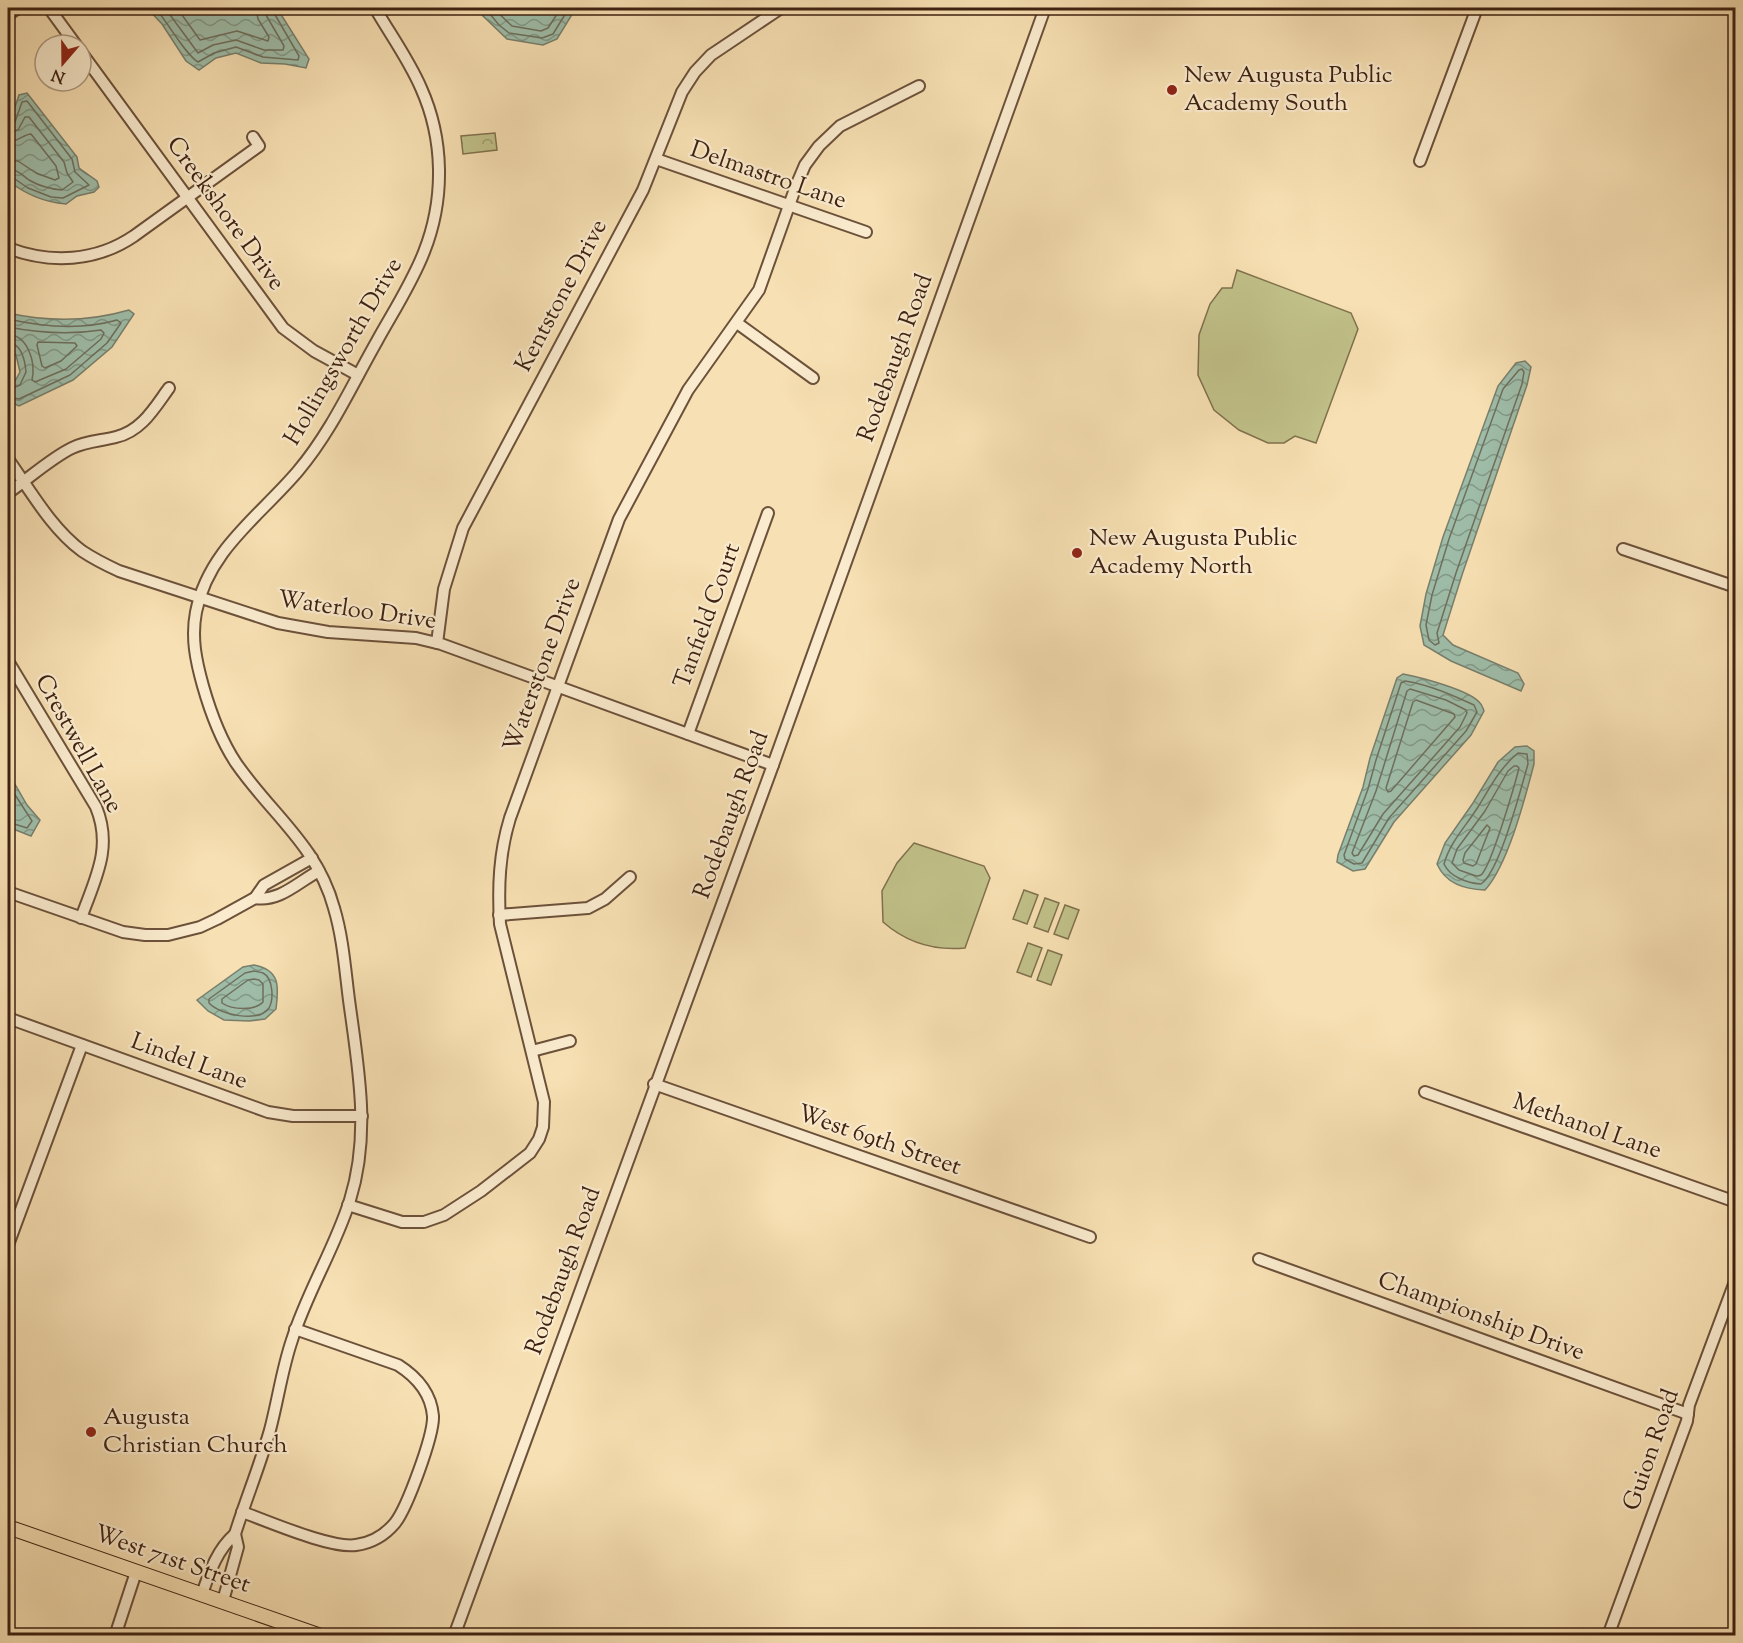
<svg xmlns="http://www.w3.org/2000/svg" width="1743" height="1643" viewBox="0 0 1743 1643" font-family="'Sorts Mill Goudy',serif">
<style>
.park{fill:url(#park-crowns);stroke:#80714d;stroke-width:1.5}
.pitch{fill:#c1c189;stroke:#80714d;stroke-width:1.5}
.water{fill:url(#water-waves);stroke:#787f6c;stroke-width:1.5}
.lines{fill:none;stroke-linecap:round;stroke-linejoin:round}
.shore{stroke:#6e6f5d;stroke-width:1.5}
.minor-casing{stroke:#6c513a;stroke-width:14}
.major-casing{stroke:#3e2111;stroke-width:16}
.minor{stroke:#faebce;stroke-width:10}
.major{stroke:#f7e0b3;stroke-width:14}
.poi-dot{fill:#8f2418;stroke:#faebce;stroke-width:2}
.labels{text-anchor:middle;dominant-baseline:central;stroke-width:4.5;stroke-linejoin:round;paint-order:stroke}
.poi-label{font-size:24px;fill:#3e2111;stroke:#faebce;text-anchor:start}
.street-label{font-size:24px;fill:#3e2111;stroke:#faebce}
</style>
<defs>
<pattern id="park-crowns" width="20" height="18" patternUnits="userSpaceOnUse" patternTransform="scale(1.5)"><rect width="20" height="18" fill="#c1c189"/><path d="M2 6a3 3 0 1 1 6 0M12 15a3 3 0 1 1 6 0" fill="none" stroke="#9e9c6f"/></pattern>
<pattern id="water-waves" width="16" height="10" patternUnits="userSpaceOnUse" patternTransform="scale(1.5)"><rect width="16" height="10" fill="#9ebda9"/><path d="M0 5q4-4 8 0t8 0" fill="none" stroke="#829988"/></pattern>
</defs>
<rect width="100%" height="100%" fill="#f7e0b3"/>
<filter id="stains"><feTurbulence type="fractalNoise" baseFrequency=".00333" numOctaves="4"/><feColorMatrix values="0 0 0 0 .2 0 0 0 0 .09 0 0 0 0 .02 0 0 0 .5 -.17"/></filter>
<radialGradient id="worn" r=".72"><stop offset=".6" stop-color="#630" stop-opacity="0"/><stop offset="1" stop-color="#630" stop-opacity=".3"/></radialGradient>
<polygon class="park" points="495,133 497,150 463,154 461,136"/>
<g class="pitch">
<polygon points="1237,270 1351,313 1358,329 1316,443 1295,436 1284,443 1268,443 1239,430 1214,410 1198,375 1199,335 1210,304 1222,288 1232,288"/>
<path d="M914,843l70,23 6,12 -25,70c-32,3 -58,-5 -82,-26l-1,-31 15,-28z"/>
<polygon points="1024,890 1038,895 1027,924 1013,919"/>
<polygon points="1045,898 1059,903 1048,932 1034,927"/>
<polygon points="1065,905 1079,910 1068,939 1054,934"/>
<polygon points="1028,943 1042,948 1031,977 1017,972"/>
<polygon points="1048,950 1062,955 1051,985 1037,980"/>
</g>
<g class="water">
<polygon points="147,8 277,8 309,59 306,68 285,64 261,63 236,53 216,58 199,70 186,61 162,24"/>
<polygon points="479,8 576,8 557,39 543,45 507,39 480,13"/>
<path d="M27,93l50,64 2,11 18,13 2,6 -5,5 -17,4 -11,8c-23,-2 -40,-10 -58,-23v-53l11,-33z"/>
<path d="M129,310l5,4 -22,33 -39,33 -54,26 -11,-5v-15l7,-5 5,-9 -4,-17 -8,-10v-32c41,9 80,9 121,-3z"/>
<polygon points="1525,361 1531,367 1527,385 1462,575 1443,635 1453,645 1518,673 1524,684 1521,691 1451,661 1424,645 1420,626 1426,594 1443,537 1498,386 1516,363"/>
<path d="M1403,674c16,3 67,16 77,29 2,2 3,5 4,8l-13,24 -77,87 -29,47 -12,2 -16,-9 1,-7 25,-68 7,-29 27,-80z"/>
<path d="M1527,746l7,5v13c-9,34 -26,101 -49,126 -21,-1 -39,-6 -48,-26l8,-21 28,-40 25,-41 17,-15z"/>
<polygon points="8,772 27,805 40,820 31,836 8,827"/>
<path d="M254,965c26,5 25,21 22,44l-11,10 -16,2 -25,-1 -16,-9 -11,-11 46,-33z"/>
</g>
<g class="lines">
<g class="shore">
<path d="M155,8c13,14 29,45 43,54l16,-9 22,-6 27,10 35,3 1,-4 -25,-43 -1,-5"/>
<polyline points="165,8 198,53 213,45 236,40 264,50 283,50 284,46 266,15 265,8"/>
<polyline points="177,8 200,40 237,31 268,41 269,37 258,19 256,8"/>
<polyline points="485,8 499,25 509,33 542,38 553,34 569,8"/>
<polyline points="493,8 512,26 541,31 548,28 561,8"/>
<polyline points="8,125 15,122 22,102 27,101 72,159 75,172 89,185 63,198 51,197 28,188 12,177 8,176"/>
<path d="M8,133l10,-3 7,-13h4l35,45 3,11 6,9 -11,8c-11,-1 -23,-4 -33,-10 -7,-5 -12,-11 -21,-11"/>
<path d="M8,142c10,0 16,-8 23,-8l25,32 3,12 -4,2 -19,-7 -18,-12 -10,-1"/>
<path d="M8,319c35,8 74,11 109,1l4,3 -14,20 -37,32 -51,24 -11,-2"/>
<path d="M8,327c31,6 61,8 93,3l3,3 -3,6 -35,30 -31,13 -3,-2c4,-18 -4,-44 -24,-46"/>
<path d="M8,342c14,2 17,18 18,30l-6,13 -12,5"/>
<polygon points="38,342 75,343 77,346 61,361 45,368 42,366 37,345"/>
<polygon points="1522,369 1524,372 1522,384 1456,573 1437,633 1439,643 1435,645 1429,640 1426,625 1432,595 1449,539 1503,389 1519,370"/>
<path d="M1405,681c25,4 47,14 69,24l3,7 -11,19 -77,87 -27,45 -8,1 -9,-5 -1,-4 24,-66 8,-29 25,-77z"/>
<polygon points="1410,689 1446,700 1466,710 1467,713 1460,727 1383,814 1358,855 1354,856 1352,853 1376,791 1407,691"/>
<polygon points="1416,700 1454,714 1455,717 1391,791 1388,792 1386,788 1413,702"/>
<path d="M1518,753l9,1 1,10c-7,24 -28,107 -47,120 -14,-1 -31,-7 -37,-20 6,-22 22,-38 34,-57 13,-21 21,-38 40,-54z"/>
<path d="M1514,766h3l2,2c-4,16 -28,99 -38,107 -2,1 -3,1 -5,1l-17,-6 -7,-7 5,-14 28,-38 23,-40z"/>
<polyline points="8,784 32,821 27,828 8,822"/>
<polygon points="1487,825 1490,828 1476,864 1473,866 1464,863 1463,860 1465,853"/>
<path d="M254,971c1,0 9,2 9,2 10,5 11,26 6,35 -11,15 -49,7 -60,-5v-4l36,-26z"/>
<path d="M254,979l5,1 4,4v18c-8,9 -31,8 -41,1v-4l26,-19z"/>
</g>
<defs>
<g id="minor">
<polyline points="49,8 76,45"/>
<polyline points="8,15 18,8"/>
<polyline points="81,52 283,328 314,351 358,375"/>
<polyline points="656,159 866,232"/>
<polyline points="1420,161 1477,8"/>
<path d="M8,248c42,16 88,14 126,-12l125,-90 -6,-9"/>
<polyline points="737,323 813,378"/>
<path d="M8,459c22,31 43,69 74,92 12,8 24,14 37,20l159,52 50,9 88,6 25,6 332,121"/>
<path d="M8,493c19,-13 43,-35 64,-45 14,-7 29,-7 44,-11 26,-6 39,-30 53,-49"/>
<polyline points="1623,549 1736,587"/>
<polyline points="437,643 444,589 463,528 643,190 682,92 695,72 711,55 781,8"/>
<path d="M8,661l88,146c17,41 -1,72 -15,111"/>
<polyline points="688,734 768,513"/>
<polyline points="8,892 123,932 145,935 168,935 200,927 217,919 255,898 264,885 312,858"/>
<path d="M255,898c25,4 43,-16 64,-27"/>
<polyline points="499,915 588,908 605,899 630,877"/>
<polyline points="8,1018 268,1112 293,1116 362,1116"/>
<polyline points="532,1051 570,1041"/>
<polyline points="654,1084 1090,1237"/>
<polyline points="1425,1092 1736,1202"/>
<path d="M348,1205l54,17h22l20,-7 37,-24 49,-38 9,-14 4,-12 1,-25 -44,-178c-2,-37 -1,-70 10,-106l109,-299 69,-129 71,-100 37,-104 9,-21 14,-19 21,-20 79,-40"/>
<polyline points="8,1245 82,1045"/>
<polyline points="1259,1259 1688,1414"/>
<path d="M242,1512c26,9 89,37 114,33 15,-2 29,-10 39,-22 12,-15 39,-88 38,-107 -2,-23 -16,-39 -35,-51l-103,-36"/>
<path d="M202,1594c8,-23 15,-44 33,-60 11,-35 25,-69 35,-104 8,-30 12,-61 22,-90 15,-48 43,-92 58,-140 21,-67 8,-133 -1,-200 -4,-31 -6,-62 -15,-92 -17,-63 -63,-94 -98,-145 -16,-24 -25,-49 -33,-77 -7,-25 -12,-48 -7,-74 12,-62 64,-96 102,-141 33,-39 54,-86 79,-130 16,-29 35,-58 47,-89 21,-53 20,-113 -3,-164 -12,-28 -31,-54 -46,-80"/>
<polyline points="223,1601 238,1547 235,1534"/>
<polyline points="115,1636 136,1572"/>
<polyline points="454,1636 773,765 1045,8"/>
<polyline points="1608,1636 1687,1421 1689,1405 1736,1279"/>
</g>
<polyline id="major" points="8,1527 321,1636"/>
</defs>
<use href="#minor" class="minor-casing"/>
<use href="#major" class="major-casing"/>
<use href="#minor" class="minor"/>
<use href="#major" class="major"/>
</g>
<g class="poi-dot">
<circle cx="1172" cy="90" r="6"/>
<circle cx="1077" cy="553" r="6"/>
<circle cx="91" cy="1432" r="6"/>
</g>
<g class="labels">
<g class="poi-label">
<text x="1184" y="76">New Augusta Public<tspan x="1184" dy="28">Academy South</tspan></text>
<text x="1089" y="539">New Augusta Public<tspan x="1089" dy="28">Academy North</tspan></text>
<text x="103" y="1418">Augusta<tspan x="103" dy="28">Christian Church</tspan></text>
</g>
<g class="street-label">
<text transform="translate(768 176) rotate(19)">Delmastro Lane</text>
<text transform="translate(225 214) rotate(54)">Creekshore Drive</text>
<text transform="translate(562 296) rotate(-62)">Kentstone Drive</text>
<text transform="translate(344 352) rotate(-60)">Hollingsworth Drive</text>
<text transform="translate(896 358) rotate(-70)">Rodebaugh Road</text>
<text transform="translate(357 611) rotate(8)">Waterloo Drive</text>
<text transform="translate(708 616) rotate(-70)">Tanfield Court</text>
<text transform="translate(543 665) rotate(-70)">Waterstone Drive</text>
<text transform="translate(78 744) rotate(61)">Crestwell Lane</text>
<text transform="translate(732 815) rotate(-70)">Rodebaugh Road</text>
<text transform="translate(189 1062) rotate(20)">Lindel Lane</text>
<text transform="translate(1587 1127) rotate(19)">Methanol Lane</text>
<text transform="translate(879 1141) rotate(19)">West 69th Street</text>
<text transform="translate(564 1271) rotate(-70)">Rodebaugh Road</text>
<text transform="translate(1481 1317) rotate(20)">Championship Drive</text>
<text transform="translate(1652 1450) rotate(-71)">Guion Road</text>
<text transform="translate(172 1560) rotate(19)">West 71st Street</text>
</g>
</g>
<rect width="1743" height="1643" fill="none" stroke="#f7e0b3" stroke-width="30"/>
<rect x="9" y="9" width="1725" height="1625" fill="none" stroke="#3e2111" stroke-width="3"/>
<rect x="15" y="15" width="1713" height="1613" fill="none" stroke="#3e2111" stroke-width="1.5"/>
<g transform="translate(63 63) rotate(200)"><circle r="28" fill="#faebce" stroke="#af9a82" stroke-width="1.5"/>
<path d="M0-4.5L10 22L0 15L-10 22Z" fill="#8f2418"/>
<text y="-9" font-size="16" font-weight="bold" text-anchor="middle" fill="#3e2111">N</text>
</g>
<rect width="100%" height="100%" filter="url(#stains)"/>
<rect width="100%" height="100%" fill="url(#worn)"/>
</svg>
